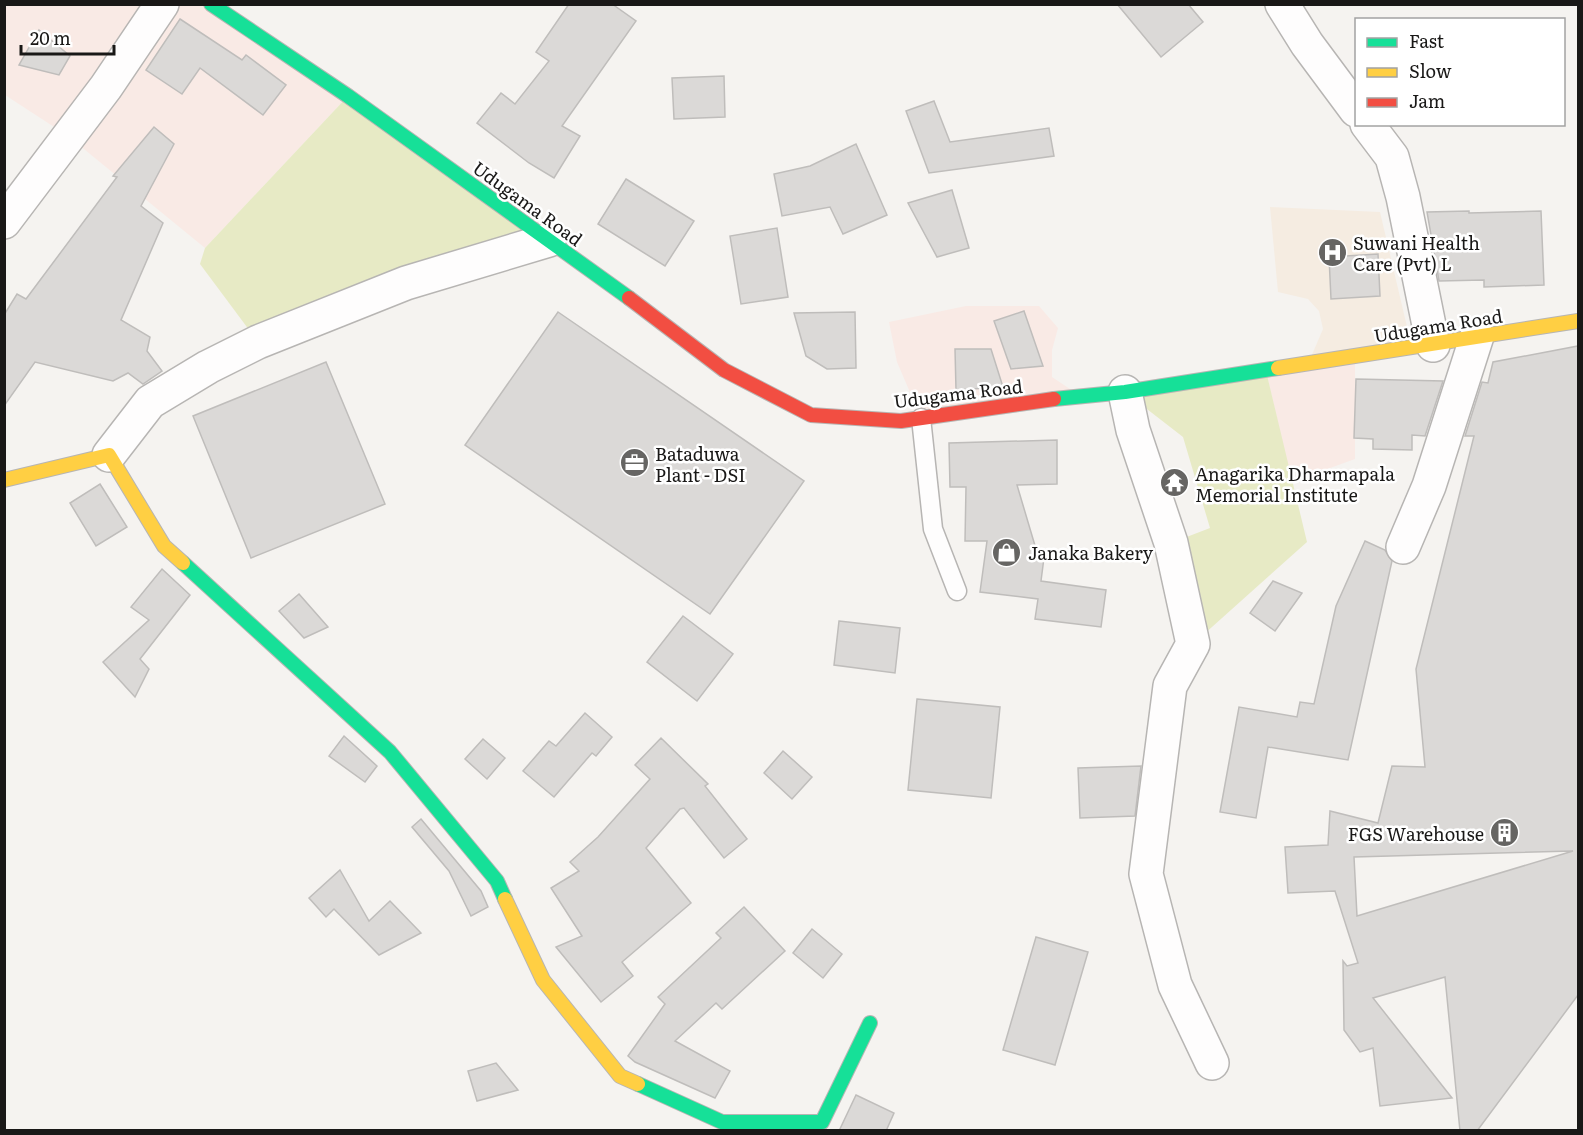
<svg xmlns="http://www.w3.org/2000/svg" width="1583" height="1135" viewBox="0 0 1583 1135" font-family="Literata,serif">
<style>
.commercial{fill:#f9eae5}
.medical{fill:#f5ece1}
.green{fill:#e7eac5}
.building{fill:#dbd9d7;stroke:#bfbdbb;stroke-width:1.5;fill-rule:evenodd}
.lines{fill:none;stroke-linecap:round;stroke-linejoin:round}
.lane-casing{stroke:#b7b5b3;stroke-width:21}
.street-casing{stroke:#b7b5b3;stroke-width:36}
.fast-casing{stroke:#b7b5b3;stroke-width:16}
.slow-casing{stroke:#b7b5b3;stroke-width:16}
.jam-casing{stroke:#b7b5b3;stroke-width:16}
.lane{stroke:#fefdfd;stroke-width:18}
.street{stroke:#fefdfd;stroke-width:33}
.fast{stroke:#16e098;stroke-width:14}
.slow{stroke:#ffcf43;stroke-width:14}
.jam{stroke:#f24e42;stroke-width:14}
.labels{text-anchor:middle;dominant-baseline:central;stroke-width:5;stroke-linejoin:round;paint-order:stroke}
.street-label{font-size:18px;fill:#191817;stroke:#fff}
.poi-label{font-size:18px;fill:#191817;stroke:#fff;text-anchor:start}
</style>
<rect width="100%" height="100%" fill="#f5f3f0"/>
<g class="commercial">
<polygon points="4,5 211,5 348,96 205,248 68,136 5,95"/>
<polygon points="966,306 1039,306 1058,328 1052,350 1052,377 1079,395 921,418 897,362 889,322"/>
<polygon points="1355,355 1355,459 1319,472 1289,471 1266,371"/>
</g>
<polygon class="medical" points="1270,207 1380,212 1412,348 1308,364 1323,329 1319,311 1308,299 1278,292"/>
<g class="green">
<polygon points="348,96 549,240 258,342 200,264 205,248"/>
<polygon points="1266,371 1307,542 1193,644 1171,543 1210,528 1183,437 1125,392"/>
</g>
<g class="building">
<polygon points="569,4 612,4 636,21 562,126 580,136 554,178 529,163 477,123 501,93 515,104 549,61 536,52"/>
<polygon points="1117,4 1188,4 1203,22 1161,57"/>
<polygon points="180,19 242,60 246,55 286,85 263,115 200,68 182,94 146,70"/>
<polygon points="39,30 70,56 59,75 19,65"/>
<polygon points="724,76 725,117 674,119 672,78"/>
<polygon points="934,101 950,142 1049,128 1054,156 929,173 906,111"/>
<polygon points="154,127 174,144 141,206 163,223 121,320 150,337 147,351 162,371 143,384 128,373 113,381 35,362 4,406 4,315 17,294 26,299 117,177 113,176"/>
<polygon points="856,144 887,215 843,234 830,207 782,216 774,174 810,166"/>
<polygon points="626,179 694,221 665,266 598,224"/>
<polygon points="952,190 969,248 937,257 908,203"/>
<polygon points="1469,211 1469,213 1541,211 1544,285 1484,287 1484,280 1439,281 1427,212"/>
<polygon points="777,228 788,297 741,304 730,236"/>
<polygon points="1378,254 1380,296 1331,299 1329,257"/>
<polygon points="1024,311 1043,366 1011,369 994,321"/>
<polygon points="558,312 804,481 710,614 465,445"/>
<polygon points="855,312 856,368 827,369 806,356 794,313"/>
<path d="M1578,346v649l-101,136h-17l-15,-154 -72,21 79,100 -72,8 -7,-58 -13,4 -16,-22 -1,-69 4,5 11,-3 -23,-72 -47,2 -3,-46 43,-2 2,-34 48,12 14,-57 33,1 -9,-98 58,-233h-9l17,-54 6,1 5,-21zM1573,851l-216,65 -3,-59z"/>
<polygon points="955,349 991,349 1003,387 956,390"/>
<polygon points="326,362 385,504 251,558 193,416"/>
<polygon points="1356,379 1443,381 1425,436 1412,435 1412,450 1373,449 1373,439 1354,438"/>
<polygon points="1057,440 1057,484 1017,485 1036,549 1045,550 1041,581 1106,590 1101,627 1035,619 1038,599 980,592 987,541 965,541 966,487 950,487 949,443"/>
<polygon points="100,484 127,527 96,546 70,503"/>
<polygon points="1365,541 1385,550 1392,561 1348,760 1268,747 1256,818 1220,812 1239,707 1297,717 1300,702 1314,704 1336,606"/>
<polygon points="162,569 190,595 140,659 149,669 135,697 103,662 149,620 131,607"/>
<polygon points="1273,581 1302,593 1275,631 1250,613"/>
<polygon points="299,594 328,627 304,638 279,611"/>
<polygon points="683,616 733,654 697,701 647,662"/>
<polygon points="839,621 900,628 895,673 834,665"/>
<polygon points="917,699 1000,707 991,798 908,790"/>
<polygon points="585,713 612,737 596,756 592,753 554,797 523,771 549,741 556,746"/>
<polygon points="344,736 377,766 365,782 329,756"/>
<polygon points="661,738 708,784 705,786 747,839 724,858 684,808 680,809 646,848 691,903 622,962 633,976 601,1002 556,947 582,936 551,888 579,871 570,862 598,837 650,779 635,765"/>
<polygon points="483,739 505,758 487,779 465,759"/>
<polygon points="783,751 812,777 792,799 764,773"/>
<polygon points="1141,766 1135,816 1080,818 1078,768"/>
<polygon points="421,819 481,891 488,907 471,916 449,871 412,827"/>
<polygon points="340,870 369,921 390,901 421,933 379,955 334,909 326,917 309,898"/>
<polygon points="744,907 785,951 722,1009 716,1003 675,1041 730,1071 715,1098 635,1062 628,1056 665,1004 658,997 721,938 716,933"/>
<polygon points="812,929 842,954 823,978 793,953"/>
<polygon points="1036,937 1088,952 1055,1065 1003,1050"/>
<polygon points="496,1063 518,1090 477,1101 468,1071"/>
<polygon points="856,1095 894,1113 886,1131 839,1131"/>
</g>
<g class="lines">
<defs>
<polyline id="lane" points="921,418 933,529 957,591"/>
<g id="street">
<polyline points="1282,4 1307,44 1356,110"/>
<polyline points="1367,124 1392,157 1403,197 1433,345"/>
<polyline points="4,222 106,87 162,4"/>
<polyline points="1125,392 1133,430 1171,543 1193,644 1170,686 1146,874 1175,985 1212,1063"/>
<polyline points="109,455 150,402 208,367 258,342 406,283 549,240"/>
<polyline points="1403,547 1429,486 1477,336"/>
</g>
<g id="fast">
<polyline points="211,4 348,96 629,298"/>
<polyline points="1054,399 1125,392 1278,368"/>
<polyline points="183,563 390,752 497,881 505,899"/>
<polyline points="638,1084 722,1122 822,1122 870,1023"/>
</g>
<g id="slow">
<polyline points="1278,368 1578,321"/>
<polyline points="4,480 109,455 164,546 183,563"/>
<polyline points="505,899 543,980 620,1076 638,1084"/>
</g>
<polyline id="jam" points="629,298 724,370 811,415 901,421 1054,399"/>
</defs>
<use href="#lane" class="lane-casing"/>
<use href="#street" class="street-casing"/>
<use href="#fast" class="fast-casing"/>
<use href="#slow" class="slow-casing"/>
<use href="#jam" class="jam-casing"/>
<use href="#lane" class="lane"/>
<use href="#street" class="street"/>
<use href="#fast" class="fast"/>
<use href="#slow" class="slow"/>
<use href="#jam" class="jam"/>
</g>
<defs>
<symbol id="hospital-disc" viewBox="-11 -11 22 22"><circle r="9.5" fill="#666563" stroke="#fff"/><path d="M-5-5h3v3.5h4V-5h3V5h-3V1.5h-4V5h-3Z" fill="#fff"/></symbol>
<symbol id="office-disc" viewBox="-11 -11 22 22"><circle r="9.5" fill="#666563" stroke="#fff"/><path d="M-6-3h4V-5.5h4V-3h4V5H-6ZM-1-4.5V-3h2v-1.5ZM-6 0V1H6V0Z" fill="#fff"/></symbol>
<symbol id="temple-disc" viewBox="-11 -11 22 22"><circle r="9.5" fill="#666563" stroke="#fff"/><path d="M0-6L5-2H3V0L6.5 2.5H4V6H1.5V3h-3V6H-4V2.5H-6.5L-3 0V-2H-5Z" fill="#fff"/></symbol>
<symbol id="shop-disc" viewBox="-11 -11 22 22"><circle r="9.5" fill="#666563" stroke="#fff"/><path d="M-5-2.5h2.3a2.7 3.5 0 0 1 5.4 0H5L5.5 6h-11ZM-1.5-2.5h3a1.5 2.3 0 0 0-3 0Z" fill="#fff"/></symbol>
<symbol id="building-disc" viewBox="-11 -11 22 22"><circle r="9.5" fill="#666563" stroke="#fff"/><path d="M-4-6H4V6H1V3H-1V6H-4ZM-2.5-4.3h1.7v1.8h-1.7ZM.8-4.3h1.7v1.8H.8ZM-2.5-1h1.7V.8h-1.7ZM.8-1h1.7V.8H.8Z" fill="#fff"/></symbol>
</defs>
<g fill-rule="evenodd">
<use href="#hospital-disc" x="1316" y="236" width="33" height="33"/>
<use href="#office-disc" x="618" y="446" width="33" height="33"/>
<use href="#temple-disc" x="1158" y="466" width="33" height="33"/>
<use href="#shop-disc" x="990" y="536" width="33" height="33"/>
<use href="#building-disc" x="1488" y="816" width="33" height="33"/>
</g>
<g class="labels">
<g class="street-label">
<text transform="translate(528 203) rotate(36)">Udugama Road</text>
<text transform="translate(1438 325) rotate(-9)">Udugama Road</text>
<text transform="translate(958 393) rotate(-7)">Udugama Road</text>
</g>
<g class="poi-label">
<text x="1353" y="242">Suwani Health<tspan x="1353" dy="21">Care (Pvt) L</tspan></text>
<text x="655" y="453">Bataduwa<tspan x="655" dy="21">Plant - DSI</tspan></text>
<text x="1195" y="473">Anagarika Dharmapala<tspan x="1195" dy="21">Memorial Institute</tspan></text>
<text x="1028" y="552">Janaka Bakery</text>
<text x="1484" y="833" text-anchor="end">FGS Warehouse</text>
</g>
</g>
<rect width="1583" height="1135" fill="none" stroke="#191817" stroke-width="12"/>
<rect x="1355" y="18" width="210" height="108" fill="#ffffff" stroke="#a3a3a2" stroke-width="1.5"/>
<rect x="1367" y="38" width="30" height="9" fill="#16e098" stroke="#a3a3a2" stroke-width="1.5"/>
<text x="1409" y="48" font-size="18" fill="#191817">Fast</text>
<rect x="1367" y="68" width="30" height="9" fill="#ffcf43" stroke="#a3a3a2" stroke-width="1.5"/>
<text x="1409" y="78" font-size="18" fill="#191817">Slow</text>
<rect x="1367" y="98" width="30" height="9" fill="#f24e42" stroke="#a3a3a2" stroke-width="1.5"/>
<text x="1409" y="108" font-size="18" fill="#191817">Jam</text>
<path d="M21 45v9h93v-9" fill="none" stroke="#191817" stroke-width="3"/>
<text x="30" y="45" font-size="18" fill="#191817" stroke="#ffffff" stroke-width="4.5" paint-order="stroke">20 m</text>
</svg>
